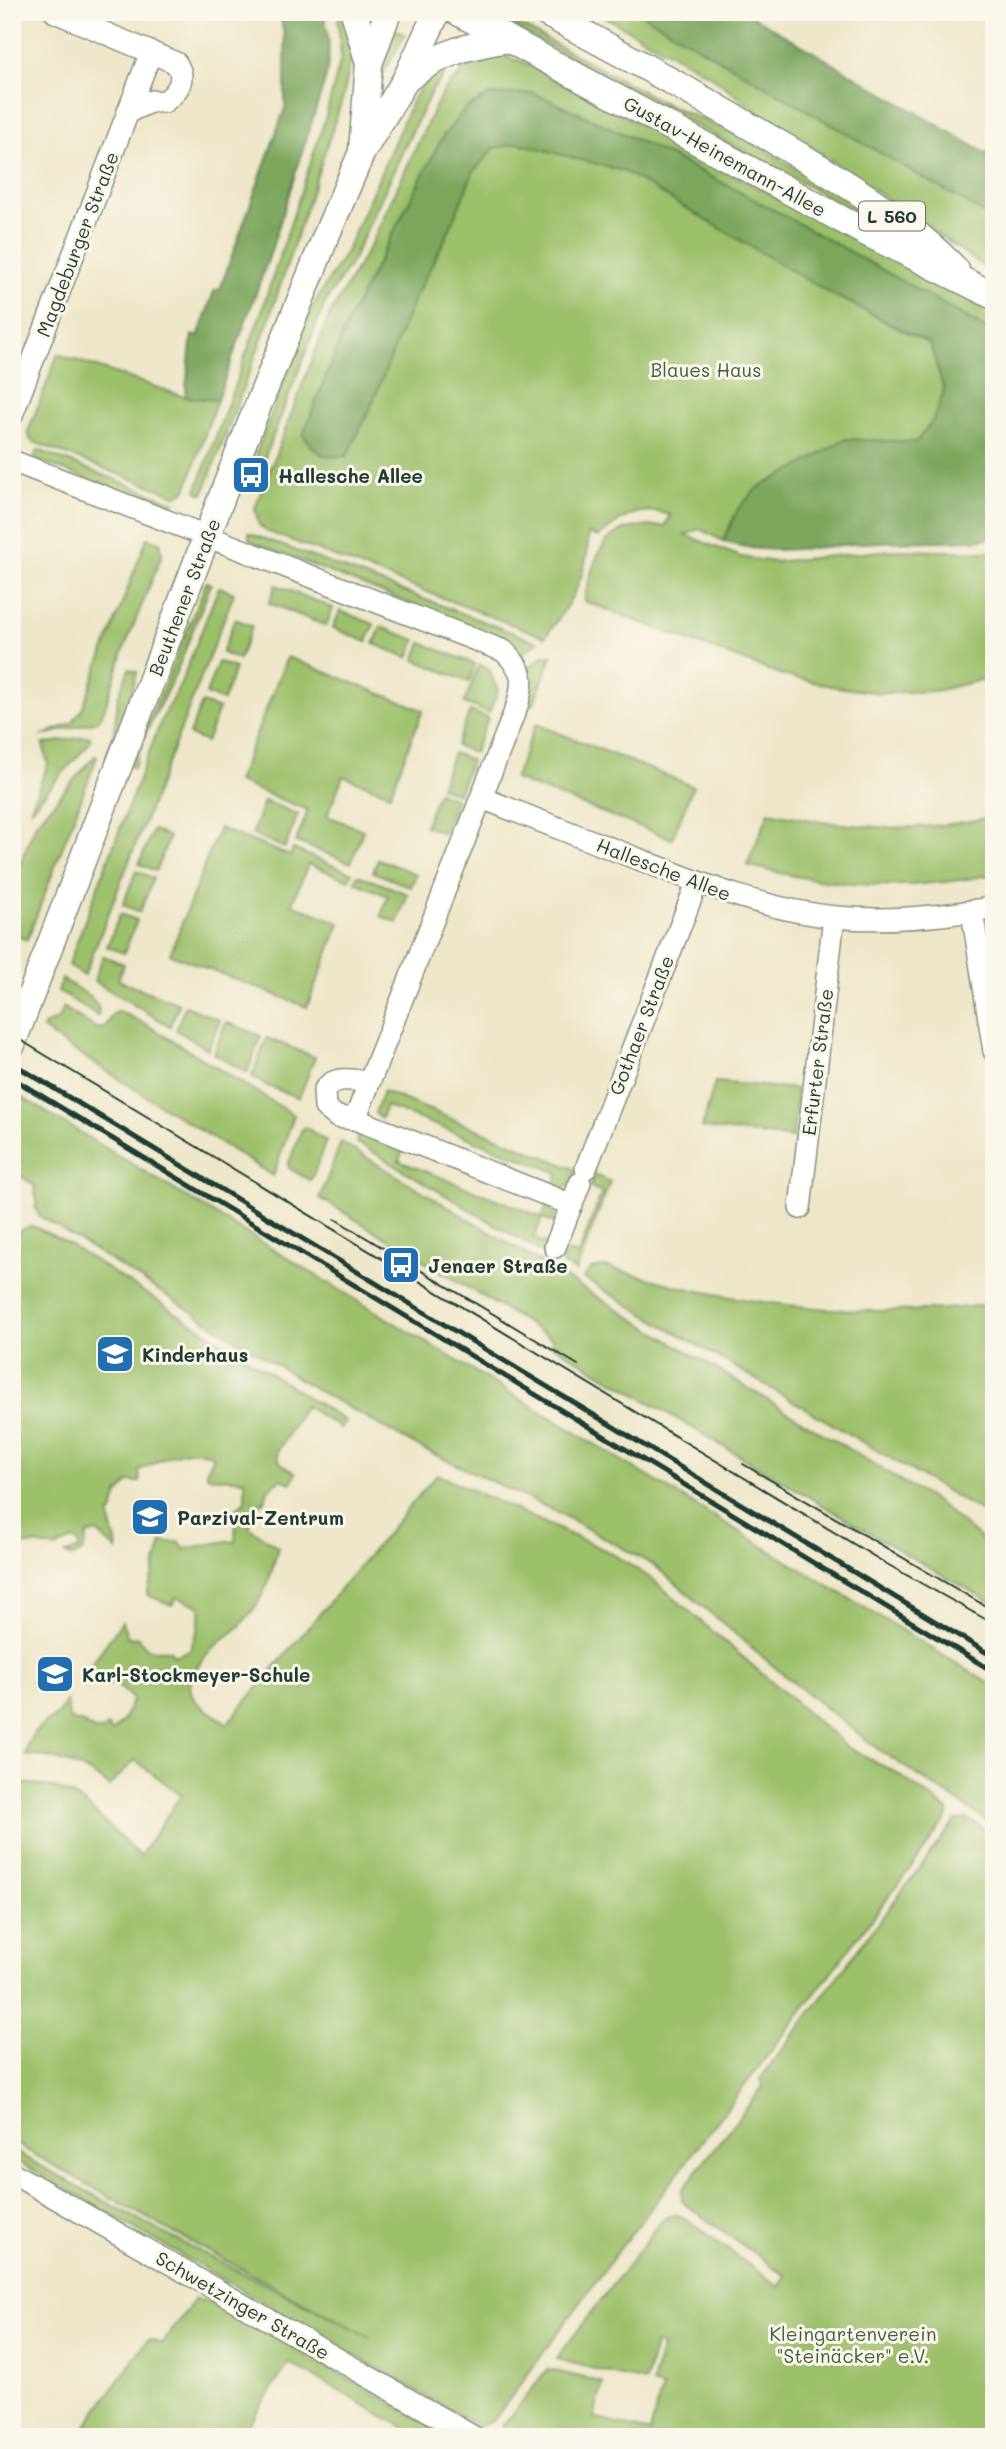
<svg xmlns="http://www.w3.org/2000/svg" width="1006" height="2449" viewBox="0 0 1006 2449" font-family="Mali,sans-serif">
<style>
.green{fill:#9cbf69;stroke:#5e7e4e;stroke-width:2}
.forest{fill:#7da65d;stroke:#4e7248;stroke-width:2}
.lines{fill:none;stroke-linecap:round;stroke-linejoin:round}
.minor-casing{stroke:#86927e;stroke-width:24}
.major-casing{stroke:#86927e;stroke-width:29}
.minor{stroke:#fff;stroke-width:21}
.major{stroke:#fff;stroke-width:26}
.tram{stroke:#1f3d34;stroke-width:2}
.rail{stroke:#1f3d34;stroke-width:5}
.labels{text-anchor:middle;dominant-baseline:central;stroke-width:6;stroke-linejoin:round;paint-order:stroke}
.shield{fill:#fbf7ec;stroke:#61756b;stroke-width:2}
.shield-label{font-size:18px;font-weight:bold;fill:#1f3d34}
.street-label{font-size:19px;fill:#1f3d34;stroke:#fbf7ec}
.park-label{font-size:19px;fill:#3e5e41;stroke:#fbf7ec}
.poi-label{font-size:19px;font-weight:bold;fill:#1f3d34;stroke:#fbf7ec;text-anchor:start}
</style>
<rect width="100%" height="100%" fill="#fbf7ec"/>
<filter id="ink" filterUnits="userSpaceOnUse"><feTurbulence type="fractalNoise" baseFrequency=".0143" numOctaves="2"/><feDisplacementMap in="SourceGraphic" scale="14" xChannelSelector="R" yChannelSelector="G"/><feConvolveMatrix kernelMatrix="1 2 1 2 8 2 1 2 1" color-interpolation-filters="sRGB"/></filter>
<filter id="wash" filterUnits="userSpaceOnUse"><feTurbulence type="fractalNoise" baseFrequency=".00686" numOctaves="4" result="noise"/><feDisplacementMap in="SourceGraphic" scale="28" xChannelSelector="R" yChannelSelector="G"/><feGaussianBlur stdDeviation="1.57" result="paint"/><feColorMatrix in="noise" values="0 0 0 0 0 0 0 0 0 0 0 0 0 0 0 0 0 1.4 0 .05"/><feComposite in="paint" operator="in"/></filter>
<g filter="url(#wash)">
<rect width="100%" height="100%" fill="#eee6c8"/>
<g class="green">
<polygon points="341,12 345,12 351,35 352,55 343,97 266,328 203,494 196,491 260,316 325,119 341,58 338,14"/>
<polygon points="486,12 496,12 666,104 749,140 852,203 898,235"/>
<polygon points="596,12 638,12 994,219 994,274 837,164 763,116 711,76"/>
<polygon points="392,28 405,35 378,82 373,80"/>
<path d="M496,53l31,11 467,250v19c-151,-85 -301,-173 -462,-240l-109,81 -74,145 -37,92h57l46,-114 33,-64 25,-61 21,-24 25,-5 104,28 205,121 102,52 14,46 -11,31 -17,22 -71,-4 -43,26 -64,44 -15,32 -23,-12 -15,6 56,22 33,5 117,-12 103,2v125l-59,14 -55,2 -44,-6 -54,-12 -198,-74c5,-21 12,-57 33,-68 14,-8 32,-6 48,-7l5,-11c-32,-11 -48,3 -72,22l-10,-4c2,40 -19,73 -43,104l-279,-106 -7,-6 -4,-17 74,-192 43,-74 61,-131c4,-7 7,-15 12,-21 12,-15 23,-13 13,-34z"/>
<polygon points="447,67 442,79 432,90 406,144 353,259 325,303 261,467 256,454 306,322 315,302 347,250 413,99 425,81"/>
<polygon points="58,354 185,397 217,400 186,490 177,496 31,441 28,432"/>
<polygon points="38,450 174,502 170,510 34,459"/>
<polygon points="249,533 538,642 521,654 506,641 255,543 249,539"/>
<polygon points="147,538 160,542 162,555 124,649 104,710 98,721 41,736 72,723 82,709"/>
<path d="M206,582l5,2 -34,86 -31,63 -12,35 -5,-2c26,-62 54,-121 77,-184z"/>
<polygon points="276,585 333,608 326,626 269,603"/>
<polygon points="219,587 234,593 84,976 68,965 161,721 180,685"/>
<polygon points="340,611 374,624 367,642 333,628"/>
<polygon points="235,619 252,626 239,659 222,653"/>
<polygon points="381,627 416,640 409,658 374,644"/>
<polygon points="422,643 475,664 469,682 415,660"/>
<polygon points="544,655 552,656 533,705 528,704 528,668"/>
<polygon points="287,657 423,710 390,794 343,776 327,816 363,830 351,863 296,842 308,810 237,782"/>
<polygon points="218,662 235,668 223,701 206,694"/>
<polygon points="479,665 489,669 498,691 489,713 464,703"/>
<polygon points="129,669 137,672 124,720 109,759 106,758 114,733 118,697"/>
<polygon points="202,703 219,709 206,742 189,735"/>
<polygon points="470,711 488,718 474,753 456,746"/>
<polygon points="536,724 693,786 672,839 514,779"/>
<polygon points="89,736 91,740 87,746 30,810 48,764 43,744"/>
<polygon points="453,753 471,760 458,794 440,787"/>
<polygon points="95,756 97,757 27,940 12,933 12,884 36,823"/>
<polygon points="438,792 456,799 443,833 425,826"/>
<polygon points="264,801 298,814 285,848 252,834"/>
<path d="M769,812c78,16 146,23 225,4v58c-85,18 -163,14 -247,-9z"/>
<polygon points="219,828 290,856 293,849 352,873 349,880 308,864 292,904 340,923 307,1007 170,954"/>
<polygon points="153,830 169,837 156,871 139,864"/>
<polygon points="378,859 416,874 411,887 373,872"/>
<polygon points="136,871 153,878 140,912 123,905"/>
<polygon points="358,875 408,894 397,923 381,916 388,896 355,882"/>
<polygon points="120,914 137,920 124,953 107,947"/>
<polygon points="103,956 124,964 118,980 179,1004 170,1026 94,981"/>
<polygon points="62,979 91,997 99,1009 98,1016 58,991"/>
<polygon points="185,1006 220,1020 208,1049 176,1030"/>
<polygon points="63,1007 96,1028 105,1028 112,1015 119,1011 147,1025 294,1115 273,1176 51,1036 51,1034 43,1029 45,1025 58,1019"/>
<polygon points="226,1022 261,1036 247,1073 214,1053"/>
<polygon points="267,1038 315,1057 299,1098 268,1086 252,1076"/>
<polygon points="715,1082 797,1089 793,1138 702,1128"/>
<polygon points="383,1091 577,1170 570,1185 563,1188 554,1187 559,1173 386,1106 381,1119 375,1113"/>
<polygon points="18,1095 994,1686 994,1825 879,1750 784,1675 655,1566 561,1514 421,1448 315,1389 40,1216 35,1208 37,1202 34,1185 12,1170 12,1110"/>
<polygon points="305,1127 326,1141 312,1178 309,1180 289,1168 288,1165 302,1129"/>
<path d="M359,1134l16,3 28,12 -4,12 143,56 5,-12c7,4 8,11 8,18l-13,-5 -8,21 13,5 -4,9 -187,-111z"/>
<polygon points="341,1142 938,1503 994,1550 994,1604 907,1555 551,1344 553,1339 320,1198"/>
<polygon points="595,1175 610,1182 576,1271 561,1263 566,1251 578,1255 602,1192 590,1187"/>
<path d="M32,1226l30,14 283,181 -5,7 -35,-22 -28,46c0,12 9,15 19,21l-5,10 -10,-4 -13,10 -3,12c-12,6 -16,13 -15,27l28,19 -9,34 -12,24 -17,21 -27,22 -24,28 2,2c-5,29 19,30 36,46l210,-250 174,79 41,26 195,168 48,25 53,38v6l-23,33 -309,405 -122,166 -16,6 -466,-268v-8l153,84 205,103 -196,-104 -162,-91v-358c70,-4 83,34 128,72l41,-61 -46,-35 -26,26c-24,-19 -52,-31 -83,-30 3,-34 30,-31 41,-56l1,17 7,5 4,-1 16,9 8,1 4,-5 5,6 11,-11 10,-22 -19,-17 -6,3 -18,-19 32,-44 6,16 10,-1c12,19 14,11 32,13l4,6 16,-6 8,-21 3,-22 -24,-10 -5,8 -25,-10 15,-53h18l4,7 43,-8 8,1 1,-19 -6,-9 15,-13v-21l-36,-3 -3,-6 8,-14c-26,-16 -51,3 -75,13l1,12h-11l-11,12 -6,19h-2c-1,14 7,24 7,38l-20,-19 -10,3c-1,11 -3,18 -14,22l-7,-3 12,-4 1,-6 -4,-4 -15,5 -4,4c-17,-6 -47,-11 -43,19 2,10 5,13 -1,22v-346l8,-14z"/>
<path d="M604,1267c26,5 51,14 77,20 101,23 210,31 313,17v215l-411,-241 8,-9z"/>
<path d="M967,1819l27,15v603h-461l-8,-4 -2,4 -21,-1 1,-11 45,-56 55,14 -9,35 56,14 12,-44 -10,-4 10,-39 -7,-1 -10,38 -89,-23 107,-140c8,-4 13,-6 22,-1l94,69 7,-11 -100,-71 -4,-7v-8l81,-103 -3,-8 195,-258z"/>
<polygon points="195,2299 207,2301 232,2313 451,2437 421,2437 289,2363 240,2437 78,2437 148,2339 162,2344"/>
</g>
<g class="forest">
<path d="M272,12h51c7,23 7,41 3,65l-58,183 -51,140 -32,-3 7,-62 6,2 16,-46 6,-2 65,-181v-68l-4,-21z"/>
<polygon points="638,12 745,12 994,158 994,219"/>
<path d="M532,93c161,67 311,155 462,240v205c-39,5 -76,2 -114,4 -54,2 -104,17 -157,-1l15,-32 19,-21 45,-23 43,-26 71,3 17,-22 11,-30 -14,-46 -102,-52 -205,-121 -104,-28 -25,5 -21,24 -25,61 -33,64 -46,114 -22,45c-24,3 -31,-2 -44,-21l46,-116 94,-183 23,-28 24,-13z"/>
</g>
</g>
<g filter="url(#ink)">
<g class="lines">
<defs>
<g id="minor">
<path d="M55,12l121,51c11,16 2,29 -12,39l-12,-1 -24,11"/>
<polyline points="12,415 151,52"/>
<path d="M12,461l492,190c20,21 21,27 13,55l-162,413"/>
<path d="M482,798c53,21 106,42 159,62 63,25 125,50 194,57 54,5 106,0 159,-10"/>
<polyline points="972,911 994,1051"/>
<path d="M369,1082c-16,-2 -36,-7 -45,9l1,16 12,10 18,2 217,86"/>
<polyline points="586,1168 697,883"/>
<polyline points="800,1208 834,917"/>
<polyline points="555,1247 580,1183"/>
<polyline points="12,2173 474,2437"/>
</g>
<g id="major">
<polyline points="354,12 369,64"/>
<polyline points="458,12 863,231 994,296"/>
<path d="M544,12c79,42 157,85 234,131 62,36 128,75 178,127"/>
<path d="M408,78c33,-26 60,-32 100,-39"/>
<polyline points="362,150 369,64 388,12"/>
<polyline points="12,1044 231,473 326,236 362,152 406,79 437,12"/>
</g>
</defs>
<use href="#minor" class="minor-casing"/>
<use href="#major" class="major-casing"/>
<use href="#minor" class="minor"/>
<use href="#major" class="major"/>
<g class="tram">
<polyline points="12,1035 885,1563 994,1624"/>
<polyline points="335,1219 578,1365"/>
<polyline points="743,1464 994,1611"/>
</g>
<g class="rail">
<polyline points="12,1063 994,1657"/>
<polyline points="12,1078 994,1672"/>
</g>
</g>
</g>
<defs>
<symbol id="bus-square" viewBox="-11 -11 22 22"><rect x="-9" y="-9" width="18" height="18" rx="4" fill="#1f6fb2" stroke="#fbf7ec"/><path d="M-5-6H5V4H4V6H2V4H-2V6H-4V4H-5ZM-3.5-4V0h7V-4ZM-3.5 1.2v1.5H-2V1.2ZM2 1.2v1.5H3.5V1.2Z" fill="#fff"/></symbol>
<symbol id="school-square" viewBox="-11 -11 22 22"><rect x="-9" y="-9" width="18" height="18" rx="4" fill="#1f6fb2" stroke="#fbf7ec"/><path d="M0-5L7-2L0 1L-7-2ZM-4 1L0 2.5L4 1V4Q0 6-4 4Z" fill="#fff"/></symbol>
</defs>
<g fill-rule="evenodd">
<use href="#bus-square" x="229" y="453" width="44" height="44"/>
<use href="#bus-square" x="379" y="1243" width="44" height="44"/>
<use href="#school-square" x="93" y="1332" width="44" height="44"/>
<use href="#school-square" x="128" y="1495" width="44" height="44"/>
<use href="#school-square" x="33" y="1652" width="44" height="44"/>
</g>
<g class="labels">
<rect class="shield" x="859" y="201.5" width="66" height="29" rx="5"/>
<g class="shield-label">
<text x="892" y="216">L 560</text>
</g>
<g class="street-label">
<text transform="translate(725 156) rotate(29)">Gustav-Heinemann-Allee</text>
<text transform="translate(77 244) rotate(-69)">Magdeburger Straße</text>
<text transform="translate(184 597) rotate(-69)">Beuthener Straße</text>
<text transform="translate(664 869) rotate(21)">Hallesche Allee</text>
<text transform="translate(641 1025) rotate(-69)">Gothaer Straße</text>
<text transform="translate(817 1062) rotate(-83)">Erfurter Straße</text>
<text transform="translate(243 2305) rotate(30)">Schwetzinger Straße</text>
</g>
<g class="park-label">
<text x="706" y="369">Blaues Haus</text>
<text x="853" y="2333">Kleingartenverein<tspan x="853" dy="22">"Steinäcker" e.V.</tspan></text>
</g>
<g class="poi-label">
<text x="278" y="475">Hallesche Allee</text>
<text x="428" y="1265">Jenaer Straße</text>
<text x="142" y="1354">Kinderhaus</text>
<text x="177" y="1517">Parzival-Zentrum</text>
<text x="82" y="1674">Karl-Stockmeyer-Schule</text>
</g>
</g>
<rect width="1006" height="2449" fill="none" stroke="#fbf7ec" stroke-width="42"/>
</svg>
